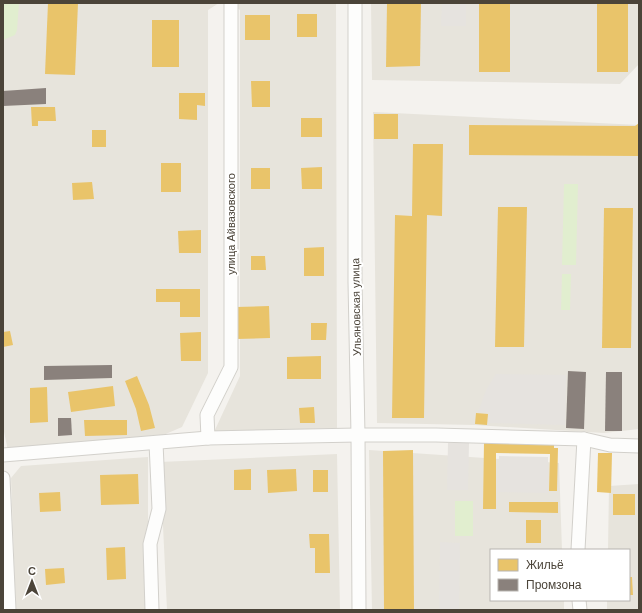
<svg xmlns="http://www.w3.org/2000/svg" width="642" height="613" viewBox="0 0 642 613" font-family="Helvetica,sans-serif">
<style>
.residential{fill:#e7e4dc}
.green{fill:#e1eecf}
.parking{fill:#e6e3df}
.homes{fill:#e9c46a}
.industry{fill:#8a817c}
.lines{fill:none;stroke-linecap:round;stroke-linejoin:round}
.street-casing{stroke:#d2d0cb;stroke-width:15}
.street{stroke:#fdfdfc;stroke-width:13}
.labels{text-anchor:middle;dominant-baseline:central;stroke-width:4;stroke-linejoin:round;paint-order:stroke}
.street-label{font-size:11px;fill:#4b4439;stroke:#fff}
</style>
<rect width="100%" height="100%" fill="#f4f2ee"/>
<g class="residential">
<polygon points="3,3 219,3 208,10 208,373 182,427 140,445 8,451 3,427"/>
<polygon points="230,3 336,3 337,428 214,432 240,376 240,10"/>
<polygon points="371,3 639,3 639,64 620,84 372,80"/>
<polygon points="373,112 639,125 639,429 604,433 475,425 377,423"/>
<polygon points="369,450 559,463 562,550 491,550 491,600 564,600 564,610 372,610"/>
<polygon points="337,454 340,610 167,610 160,462"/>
<polygon points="148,457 148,610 16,610 11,478 21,466"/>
<polygon points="639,484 639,610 607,610 607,600 629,600 629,550 608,550 609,486"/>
</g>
<g class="green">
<polygon points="3,3 19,3 17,30 15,35 3,40"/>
<polygon points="564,184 578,184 576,265 562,265"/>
<polygon points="562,274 571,274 570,310 561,310"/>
<rect x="455" y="501" width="18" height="35"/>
</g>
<g class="parking">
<polygon points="442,3 466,3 466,26 441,26"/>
<polygon points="496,374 566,375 565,425 489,423 490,412 478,412 486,390"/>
<polygon points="448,443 469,443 468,490 447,490"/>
<polygon points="499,456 548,457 548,493 498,492"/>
<polygon points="440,542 460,543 459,610 439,610"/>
</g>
<g class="homes">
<polygon points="48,3 78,3 75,75 45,74"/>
<polygon points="387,3 421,3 420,66 386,67"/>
<rect x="479" y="3" width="31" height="69"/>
<rect x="597" y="3" width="31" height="69"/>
<rect x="297" y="14" width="20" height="23"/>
<rect x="245" y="15" width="25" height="25"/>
<rect x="152" y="20" width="27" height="47"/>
<polygon points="251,81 270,81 270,107 252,107"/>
<polygon points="179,93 205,93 205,106 197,105 197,120 179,119"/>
<polygon points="31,107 55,107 56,121 38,121 38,126 32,126"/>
<rect x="374" y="114" width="24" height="25"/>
<rect x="301" y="118" width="21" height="19"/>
<polygon points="639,123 639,156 469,155 469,125 635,126"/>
<rect x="92" y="130" width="14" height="17"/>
<polygon points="413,144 443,144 442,216 427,215 424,418 392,418 395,215 412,216"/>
<rect x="161" y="163" width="20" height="29"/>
<polygon points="322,167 322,189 302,189 301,168"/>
<rect x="251" y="168" width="19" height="21"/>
<polygon points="92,182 94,199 73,200 72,183"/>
<polygon points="498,207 527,207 524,347 495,347"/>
<polygon points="604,208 633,208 631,348 602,348"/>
<polygon points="201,230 201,253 179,253 178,231"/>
<polygon points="324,247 324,276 304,276 304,248"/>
<polygon points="251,256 265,256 266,270 251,270"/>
<polygon points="156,289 200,289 200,317 180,317 180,302 156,302"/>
<polygon points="269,306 270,338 236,339 236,307"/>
<polygon points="311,323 327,323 326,340 311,340"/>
<polygon points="10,331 13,345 3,347 3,332"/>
<polygon points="201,332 201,361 181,361 180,333"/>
<polygon points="321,356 321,379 287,379 287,357"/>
<polygon points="137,376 149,405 155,428 141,431 136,409 125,381"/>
<polygon points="113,386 115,406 71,412 68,392"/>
<polygon points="47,387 48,422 30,423 30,388"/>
<polygon points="314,407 315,423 300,423 299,408"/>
<polygon points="476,413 488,414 487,425 475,424"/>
<polygon points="84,420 127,420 127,435 85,436"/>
<polygon points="484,442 554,444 554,448 558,448 557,491 549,491 550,454 496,453 496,509 483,509"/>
<polygon points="413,450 414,610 384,610 383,451"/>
<polygon points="598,453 612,453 611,493 597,492"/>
<polygon points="251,469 251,490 234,490 234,470"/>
<polygon points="296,469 297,491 268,493 267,470"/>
<rect x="313" y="470" width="15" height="22"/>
<polygon points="138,474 139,504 101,505 100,475"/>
<polygon points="60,492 61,511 40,512 39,493"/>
<rect x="613" y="494" width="22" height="21"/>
<polygon points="509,502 558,502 558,513 509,512"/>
<rect x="526" y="520" width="15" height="23"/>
<polygon points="309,534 329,534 330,573 315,573 315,548 310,548"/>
<polygon points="125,547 126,579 107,580 106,548"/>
<polygon points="64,568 65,583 46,585 45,569"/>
<polygon points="629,577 632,577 633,595 629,595"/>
</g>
<g class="industry">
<polygon points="46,88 46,104 3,106 3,91"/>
<polygon points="112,365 112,378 44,380 44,366"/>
<polygon points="568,371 586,372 584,429 566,428"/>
<polygon points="606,372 622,372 622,431 605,431"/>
<polygon points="58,418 71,418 72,435 58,436"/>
</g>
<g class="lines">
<defs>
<g id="street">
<polyline points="355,3 355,282 358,435 359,610"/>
<polyline points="208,438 207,415 231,367 231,3"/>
<polyline points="3,455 208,438 358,435 436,435 584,439 610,445 639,446"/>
<polyline points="3,478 9,610"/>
<polyline points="578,550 584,439"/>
<polyline points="579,600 580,610"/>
<polyline points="152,610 150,544 159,509 156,443"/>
</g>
</defs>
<use href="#street" class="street-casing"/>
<use href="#street" class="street"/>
</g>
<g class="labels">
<g class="street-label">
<text transform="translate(231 224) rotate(-90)">улица Айвазовского</text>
<text transform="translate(356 307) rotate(-91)">Ульяновская улица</text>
</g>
</g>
<rect width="642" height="613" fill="none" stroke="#4b4439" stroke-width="8"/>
<rect x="490" y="549" width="140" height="52" fill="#ffffff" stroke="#b7b4b0"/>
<rect x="498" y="559" width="20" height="12" fill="#e9c46a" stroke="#b7b4b0"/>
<text x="526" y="569" font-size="12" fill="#4b4439">Жильё</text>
<rect x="498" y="579" width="20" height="12" fill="#8a817c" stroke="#b7b4b0"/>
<text x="526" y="589" font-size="12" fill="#4b4439">Промзона</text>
<g transform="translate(32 581)" stroke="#ffffff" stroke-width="3" paint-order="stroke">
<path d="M0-3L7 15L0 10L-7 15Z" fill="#4b4439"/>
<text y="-6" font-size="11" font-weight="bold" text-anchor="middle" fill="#4b4439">С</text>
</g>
</svg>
